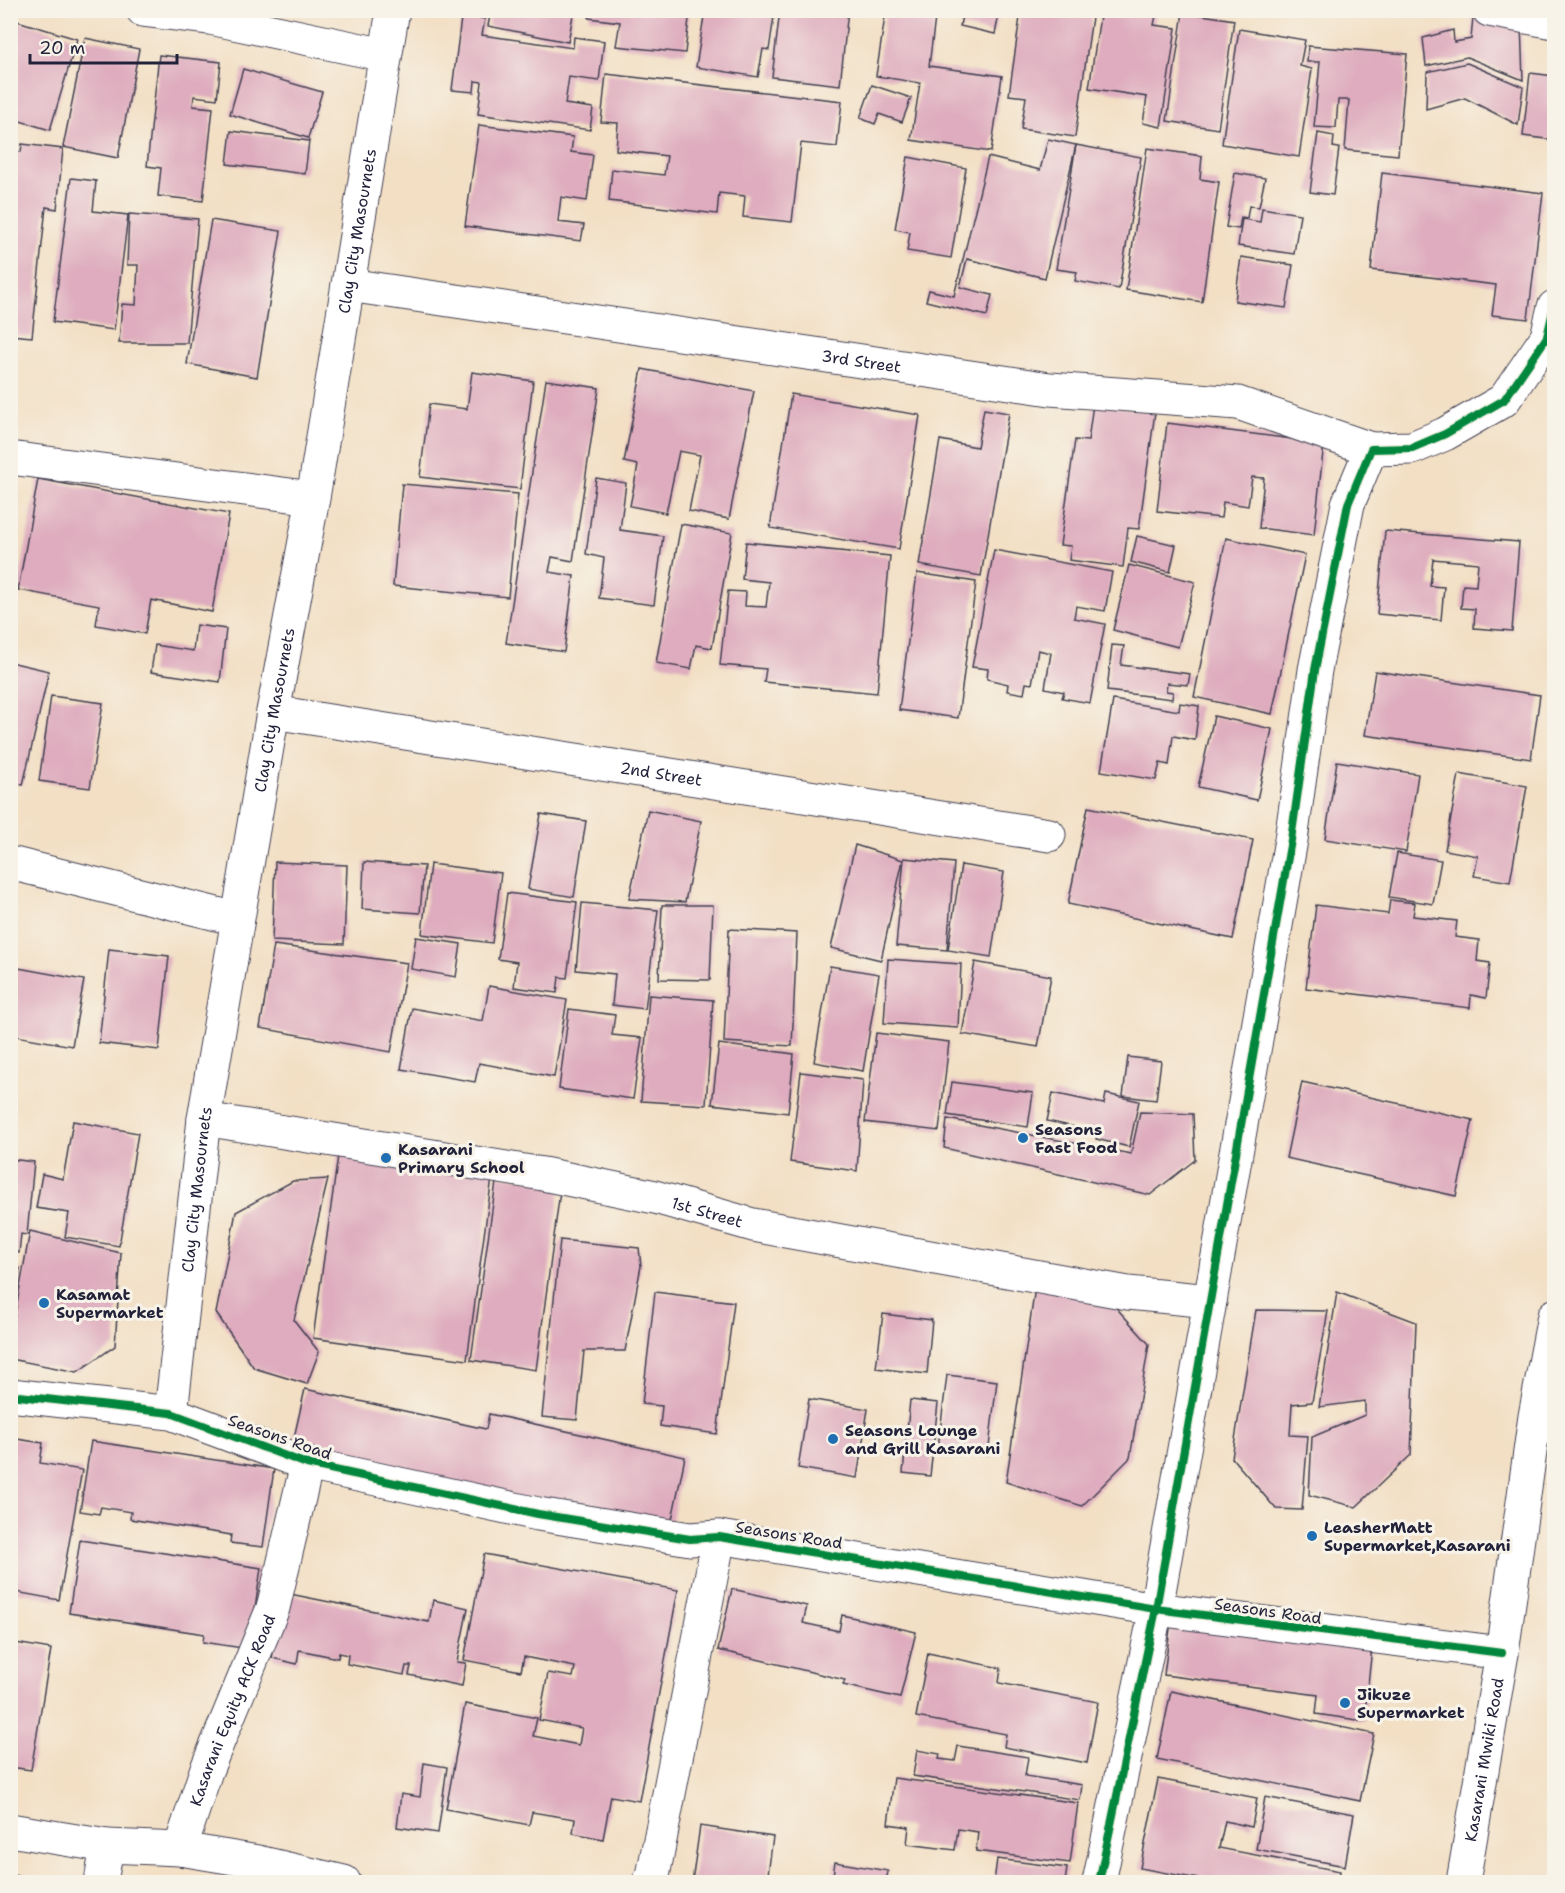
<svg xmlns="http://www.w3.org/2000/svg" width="1565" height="1893" viewBox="0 0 1565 1893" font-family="'Shantell Sans',sans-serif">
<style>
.building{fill:#deacbe}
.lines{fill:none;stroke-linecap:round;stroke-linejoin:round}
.street-casing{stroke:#413e50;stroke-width:35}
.secondary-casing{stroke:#413e50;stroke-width:35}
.street{stroke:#fff;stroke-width:33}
.secondary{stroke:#fff;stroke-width:33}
.cycleway-casing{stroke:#f7f3e8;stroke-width:11}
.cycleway{stroke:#00873e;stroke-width:8}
.poi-dot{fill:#1f6fb2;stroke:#f7f3e8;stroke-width:2}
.labels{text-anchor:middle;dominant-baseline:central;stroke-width:6;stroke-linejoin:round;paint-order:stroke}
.street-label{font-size:16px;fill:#22223b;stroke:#f7f3e8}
.poi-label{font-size:16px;font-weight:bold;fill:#22223b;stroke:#f7f3e8;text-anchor:start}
</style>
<rect width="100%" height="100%" fill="#f7f3e8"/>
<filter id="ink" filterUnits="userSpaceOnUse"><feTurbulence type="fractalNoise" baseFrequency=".0167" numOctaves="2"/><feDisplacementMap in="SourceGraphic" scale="12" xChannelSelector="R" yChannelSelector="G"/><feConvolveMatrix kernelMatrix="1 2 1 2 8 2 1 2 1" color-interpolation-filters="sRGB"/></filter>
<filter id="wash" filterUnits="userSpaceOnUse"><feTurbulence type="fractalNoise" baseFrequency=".008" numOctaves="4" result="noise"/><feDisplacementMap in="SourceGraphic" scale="24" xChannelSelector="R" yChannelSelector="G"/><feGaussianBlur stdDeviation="1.35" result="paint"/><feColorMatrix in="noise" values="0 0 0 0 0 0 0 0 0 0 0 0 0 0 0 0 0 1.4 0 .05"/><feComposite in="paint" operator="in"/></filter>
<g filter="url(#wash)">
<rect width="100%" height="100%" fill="#f2dfc4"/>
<g id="blocks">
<g class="building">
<polygon points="462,10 475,10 474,17 485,19 482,35 573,48 574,37 604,41 599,81 569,77 565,104 593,108 590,130 478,114 482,82 475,81 474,92 452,90"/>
<polygon points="491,10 574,10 568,42 488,26"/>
<polygon points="590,10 690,10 685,53 616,46 620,22 589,18"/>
<polygon points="705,10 775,10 769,50 763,49 758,77 696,67"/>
<polygon points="780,10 848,10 840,85 772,77"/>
<polygon points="886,10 936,10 929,66 1002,76 991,152 911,140 920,83 876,76"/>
<polygon points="963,10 1000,10 995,34 960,26"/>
<polygon points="1021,10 1093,10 1075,137 1021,129 1026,97 1009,95"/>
<polygon points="1101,10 1157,11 1154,25 1176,28 1161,127 1143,123 1147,97 1089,88"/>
<polygon points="1183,12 1234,20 1218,129 1167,121"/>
<polygon points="1473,17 1521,24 1523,80 1467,57 1426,66 1423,38 1453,30 1454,42 1471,39"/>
<polygon points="14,20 77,39 50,130 10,118 10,31"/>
<polygon points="1239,29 1305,40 1300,66 1312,69 1299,157 1222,144"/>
<polygon points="85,38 139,49 118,158 63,147"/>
<polygon points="1308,46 1407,54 1398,155 1345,150 1349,100 1338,100 1336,128 1314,127 1320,62 1307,62"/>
<polygon points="159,55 221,62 217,99 194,96 193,106 213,108 203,201 158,196 161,168 147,166"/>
<polygon points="1467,63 1523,87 1518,125 1465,98 1426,109 1427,72"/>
<polygon points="243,69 322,92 308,138 230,114"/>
<polygon points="1530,73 1554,76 1554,140 1523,136"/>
<polygon points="606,74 842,101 837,147 801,143 792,222 743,217 745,196 719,193 717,214 609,201 612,169 664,175 667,156 616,150 618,123 601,122"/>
<polygon points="872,85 911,98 902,122 879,114 875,124 860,118"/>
<polygon points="479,125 573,137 571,152 593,155 587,201 561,197 558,222 584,225 581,241 465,226"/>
<polygon points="231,131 309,141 305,174 227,164"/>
<polygon points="1318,133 1334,136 1333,147 1339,148 1333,195 1310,192"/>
<polygon points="1048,139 1076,145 1045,278 967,259 960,287 992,295 987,316 926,301 929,290 954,296 988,157 1040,170"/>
<polygon points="22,144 63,149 57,209 46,207 32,337 10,335 10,151 21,152"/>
<polygon points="1076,145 1141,157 1119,289 1075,281 1077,272 1056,269"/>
<polygon points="1147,148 1202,156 1200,179 1219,182 1202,302 1126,290"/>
<polygon points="908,157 966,168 951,258 907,251 910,232 895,229"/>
<polygon points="1235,173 1265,178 1259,207 1249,206 1247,218 1241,217 1239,229 1226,227"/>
<polygon points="1382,173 1543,193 1528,319 1492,315 1496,285 1371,270"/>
<polygon points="71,178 96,181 93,211 128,215 114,330 53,322"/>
<polygon points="1262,208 1300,214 1294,254 1238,246 1242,219 1260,222"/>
<polygon points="129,214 198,219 187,343 119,343 122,304 136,305 138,265 127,265"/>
<polygon points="211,220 281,231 257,377 187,364"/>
<polygon points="1241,257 1293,265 1286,308 1235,301"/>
<polygon points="642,369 754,391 729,519 689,511 700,455 679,451 666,513 630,506 638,465 624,462"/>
<polygon points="472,372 533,381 520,489 420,477 429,404 467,409"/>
<polygon points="546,380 599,388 573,561 552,557 549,572 574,576 564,652 506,643"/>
<polygon points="791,394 920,415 899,549 770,528"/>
<polygon points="1093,404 1155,412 1139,529 1128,528 1123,567 1069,560 1071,546 1060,545 1075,440 1088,441"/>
<polygon points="984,409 1009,413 981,576 919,565 940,440 977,447"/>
<polygon points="1167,423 1324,443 1314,535 1259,528 1264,478 1252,477 1248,506 1223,502 1221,518 1157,511"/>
<polygon points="596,478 626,483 620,530 663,536 654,605 599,598 604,558 586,554"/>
<polygon points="38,479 229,514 212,612 151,600 145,634 96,625 99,605 18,590"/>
<polygon points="402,484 518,494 508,597 393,586"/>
<polygon points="681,524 732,533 712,648 696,645 691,669 656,663"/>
<polygon points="1385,531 1519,542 1512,631 1474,628 1475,609 1461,608 1463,585 1476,586 1478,563 1433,559 1430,586 1444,587 1441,620 1377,614"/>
<polygon points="1137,536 1176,545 1170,572 1131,562"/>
<polygon points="1226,538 1305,555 1272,714 1194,697"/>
<polygon points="746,542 890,556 877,693 764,682 766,669 720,665 728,591 746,592 745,606 766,607 769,582 742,579"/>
<polygon points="994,550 1112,572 1105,611 1076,606 1074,618 1105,624 1090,703 1062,698 1064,692 1045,688 1051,653 1038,650 1032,684 1026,683 1024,694 1007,691 1008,684 987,679 988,669 972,667"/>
<polygon points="1129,565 1195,582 1178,647 1113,630"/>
<polygon points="917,573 976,582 958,718 899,710"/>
<polygon points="196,625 226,629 220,682 151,672 155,645 193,651"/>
<polygon points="1112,645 1124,646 1121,665 1190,674 1188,685 1167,683 1166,691 1173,692 1172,699 1107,691"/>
<polygon points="10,662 49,671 23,785 10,782"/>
<polygon points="1375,671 1540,695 1531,759 1365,735"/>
<polygon points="51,696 103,703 90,788 39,781"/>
<polygon points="1113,700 1179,711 1180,703 1199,706 1195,740 1173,736 1169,765 1160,763 1156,780 1101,771"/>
<polygon points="1214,716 1272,729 1257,800 1198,787"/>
<polygon points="1337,761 1418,774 1406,852 1325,839"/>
<polygon points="1459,774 1527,786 1510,882 1474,876 1478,856 1445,850"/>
<polygon points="1088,807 1253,840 1233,939 1068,904"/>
<polygon points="648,810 701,821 685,902 629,899"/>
<polygon points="541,814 586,821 574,897 528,889"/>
<polygon points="855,845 903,860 881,960 831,948"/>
<polygon points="1397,853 1441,860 1433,904 1389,897"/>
<polygon points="904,858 954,863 947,950 896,946"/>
<polygon points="275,862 347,865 344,944 272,941"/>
<polygon points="364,862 424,866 420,913 362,909"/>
<polygon points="430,864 501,873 492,943 422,934"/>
<polygon points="961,865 1004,872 991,957 948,950"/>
<polygon points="507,893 577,902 567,978 559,977 557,993 514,987 517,962 498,959"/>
<polygon points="1390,900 1415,903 1413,916 1457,921 1455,937 1479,940 1477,961 1490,963 1486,998 1471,995 1470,1008 1306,988 1316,905 1388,914"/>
<polygon points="582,903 658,910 645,1009 612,1005 615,974 576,970"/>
<polygon points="662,905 713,905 710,980 659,979"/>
<polygon points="729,929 797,933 792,1046 724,1042"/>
<polygon points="416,937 461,944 456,977 411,969"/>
<polygon points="274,945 407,963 391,1052 260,1028"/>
<polygon points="109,949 169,956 159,1050 99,1043"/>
<polygon points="888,959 961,964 958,1028 884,1023"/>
<polygon points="975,962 1051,976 1038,1047 962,1034"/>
<polygon points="830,966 879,974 863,1071 814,1062"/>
<polygon points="13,967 84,980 72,1046 10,1035"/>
<polygon points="489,986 567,1000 554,1077 479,1063 475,1082 401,1069 412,1008 483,1021"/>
<polygon points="649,995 713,1000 706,1105 641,1101"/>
<polygon points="569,1009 615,1015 612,1035 642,1038 633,1099 559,1089"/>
<polygon points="876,1033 949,1042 939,1131 865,1122"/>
<polygon points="719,1044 794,1054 788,1113 712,1104"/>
<polygon points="1128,1057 1161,1061 1156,1100 1123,1096"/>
<polygon points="801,1072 863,1080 857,1171 790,1162"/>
<polygon points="952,1082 1033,1093 1028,1127 947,1115"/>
<polygon points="1302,1082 1473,1120 1456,1196 1286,1158"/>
<polygon points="1053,1093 1104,1104 1106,1094 1139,1101 1129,1147 1096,1139 1098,1132 1047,1121"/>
<polygon points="1140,1112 1193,1114 1195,1160 1150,1195 944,1148 947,1119 1131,1154"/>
<polygon points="73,1121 138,1133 119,1246 65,1237 69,1213 36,1208 42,1174 63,1179"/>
<polygon points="339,1148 493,1170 467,1360 313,1338"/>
<polygon points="10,1159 34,1162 27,1235 21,1234 19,1253 10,1252"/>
<polygon points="497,1175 561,1184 536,1370 471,1360"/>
<polygon points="328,1179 294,1320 319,1352 307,1384 254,1368 216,1313 236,1212 293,1181"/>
<polygon points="30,1231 121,1253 115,1346 77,1372 10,1359 10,1342"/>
<polygon points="560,1240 639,1248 641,1266 625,1351 584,1351 577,1420 542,1417"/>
<polygon points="10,1266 20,1268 12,1311 10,1310"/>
<polygon points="1036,1281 1110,1301 1149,1344 1130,1458 1082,1506 1006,1482"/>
<polygon points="655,1292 734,1302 717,1434 660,1426 662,1406 642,1404"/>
<polygon points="1337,1292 1416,1322 1411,1455 1356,1507 1309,1495 1312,1437 1365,1415 1365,1401 1319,1407"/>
<polygon points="1256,1310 1328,1311 1312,1402 1292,1404 1290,1435 1308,1436 1302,1510 1276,1509 1232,1458"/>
<polygon points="883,1314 932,1320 927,1374 876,1368"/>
<polygon points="947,1375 997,1381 988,1455 938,1448"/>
<polygon points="305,1389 486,1429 489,1414 685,1457 669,1534 291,1451"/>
<polygon points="809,1399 868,1409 857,1478 798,1468"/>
<polygon points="910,1400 938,1403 930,1476 903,1473"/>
<polygon points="10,1438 43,1443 40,1463 82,1470 59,1600 10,1591"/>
<polygon points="91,1441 274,1469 263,1547 230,1543 231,1535 130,1519 131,1512 101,1507 99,1514 80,1511"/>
<polygon points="80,1540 261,1568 249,1649 203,1642 204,1634 69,1613"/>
<polygon points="484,1554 678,1590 639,1801 611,1796 603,1839 573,1833 575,1819 532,1812 529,1825 446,1809 465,1704 537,1718 533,1736 579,1745 582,1728 539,1720 548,1673 573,1677 575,1667 524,1657 521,1671 464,1660"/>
<polygon points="732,1589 807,1606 803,1623 839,1631 842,1615 916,1632 900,1698 843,1685 845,1680 718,1650"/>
<polygon points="285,1593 429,1622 433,1600 468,1608 457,1662 466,1663 462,1686 409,1675 411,1666 406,1666 404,1675 347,1664 348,1655 339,1653 338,1658 299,1650 297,1664 272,1658"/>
<polygon points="1171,1621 1372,1648 1364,1721 1316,1714 1318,1695 1164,1675"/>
<polygon points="10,1642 51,1649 31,1770 10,1767"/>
<polygon points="928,1653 1001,1668 999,1683 1098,1702 1087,1763 1004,1747 1006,1734 916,1717"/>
<polygon points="1171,1691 1374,1734 1360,1801 1157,1759"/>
<polygon points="958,1746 1028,1757 1025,1776 1082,1785 1080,1800 913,1776 917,1750 940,1754 939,1759 955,1761"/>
<polygon points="424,1763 447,1767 438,1833 397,1827 401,1794 420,1797"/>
<polygon points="894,1778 1078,1803 1070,1863 976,1851 978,1832 958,1829 955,1850 907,1844 909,1827 888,1824"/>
<polygon points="1158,1779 1257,1798 1252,1827 1225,1821 1219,1848 1340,1871 1338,1882 1214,1882 1140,1868"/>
<polygon points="1265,1797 1354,1814 1345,1866 1256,1849"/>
<polygon points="700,1826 773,1837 767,1882 692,1882"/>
<polygon points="997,1859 1067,1868 1065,1882 994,1882"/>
<polygon points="835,1862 888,1871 886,1882 832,1882"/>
<polygon points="10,1874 38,1882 10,1882"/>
</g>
</g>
</g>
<g filter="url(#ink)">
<use href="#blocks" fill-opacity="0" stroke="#413e50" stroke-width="1.5"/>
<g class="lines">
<defs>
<g id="street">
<polyline points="143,10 210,18 385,55"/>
<polyline points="1489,10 1554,22"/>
<path id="s1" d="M348,285l702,104 188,14 133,46"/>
<polyline points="10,458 313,498"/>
<path id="s2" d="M273,712l776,123"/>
<polyline points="10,863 237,919"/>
<path id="s3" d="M204,1119l339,55 112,23 98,28 375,68 82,8"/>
<polyline points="10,1395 171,1413 307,1464 538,1514 690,1539 719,1537 1156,1609 1502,1653"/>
<path id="s4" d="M171,1413l33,-294 69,-407 40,-214 80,-488"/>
<polyline points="10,1830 107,1846"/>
<polyline points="180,1849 258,1862 344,1882"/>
<path id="s5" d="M101,1882l6,-36 73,3 26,-78 67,-163 34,-144"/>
<polyline points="649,1882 653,1876 719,1537"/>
<polyline points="1099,1882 1156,1609 1291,840 1315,670 1348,504 1371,449 1412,448 1445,434 1504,400 1547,337 1554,307"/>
</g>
<g id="secondary">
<path id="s6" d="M1463,1882l39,-229 33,-237 19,-100"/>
</g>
</defs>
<use href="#street" class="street-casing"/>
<use href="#secondary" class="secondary-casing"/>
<use href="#street" class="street"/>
<use href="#secondary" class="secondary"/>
<defs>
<g id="cycleway">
<polyline points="10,1395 171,1413 307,1464 538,1514 690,1539 719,1537 1156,1609 1502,1653"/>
<polyline points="1099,1882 1156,1609 1291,840 1315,670 1348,504 1371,449 1412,448 1445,434 1504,400 1547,337 1554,307"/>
</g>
</defs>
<use href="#cycleway" class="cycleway-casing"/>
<use href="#cycleway" class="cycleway"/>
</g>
</g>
<g class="poi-dot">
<circle cx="1023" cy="1138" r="6"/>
<circle cx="386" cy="1158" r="6"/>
<circle cx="44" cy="1303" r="6"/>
<circle cx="833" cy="1439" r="6"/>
<circle cx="1312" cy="1536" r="6"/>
<circle cx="1345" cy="1703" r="6"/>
</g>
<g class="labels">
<g class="street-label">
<text stroke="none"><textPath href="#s4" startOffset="1197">Clay City Masournets</textPath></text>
<text stroke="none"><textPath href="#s1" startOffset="519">3rd Street</textPath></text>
<text stroke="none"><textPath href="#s4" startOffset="711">Clay City Masournets</textPath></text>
<text stroke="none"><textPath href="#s2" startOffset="393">2nd Street</textPath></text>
<text stroke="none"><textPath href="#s4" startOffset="225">Clay City Masournets</textPath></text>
<text stroke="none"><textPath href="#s3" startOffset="512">1st Street</textPath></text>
<text transform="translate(280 1437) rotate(19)">Seasons Road</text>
<text transform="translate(789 1535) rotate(9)">Seasons Road</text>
<text transform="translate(1268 1611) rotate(8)">Seasons Road</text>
<text stroke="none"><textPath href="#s5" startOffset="258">Kasarani Equity ACK Road</textPath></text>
<text stroke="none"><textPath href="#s6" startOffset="124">Kasarani Mwiki Road</textPath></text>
</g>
<g class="poi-label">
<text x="1035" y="1129">Seasons<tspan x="1035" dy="18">Fast Food</tspan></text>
<text x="398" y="1149">Kasarani<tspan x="398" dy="18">Primary School</tspan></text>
<text x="56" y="1294">Kasamat<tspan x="56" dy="18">Supermarket</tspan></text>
<text x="845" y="1430">Seasons Lounge<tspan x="845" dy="18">and Grill Kasarani</tspan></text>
<text x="1324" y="1527">LeasherMatt<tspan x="1324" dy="18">Supermarket,Kasarani</tspan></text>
<text x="1357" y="1694">Jikuze<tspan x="1357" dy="18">Supermarket</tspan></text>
</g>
</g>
<rect width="1565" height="1893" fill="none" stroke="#f7f3e8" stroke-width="36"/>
<path d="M30 54v9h147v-9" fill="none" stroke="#22223b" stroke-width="3"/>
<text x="39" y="54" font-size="18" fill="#22223b" stroke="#f7f3e8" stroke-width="4.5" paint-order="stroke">20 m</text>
</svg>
